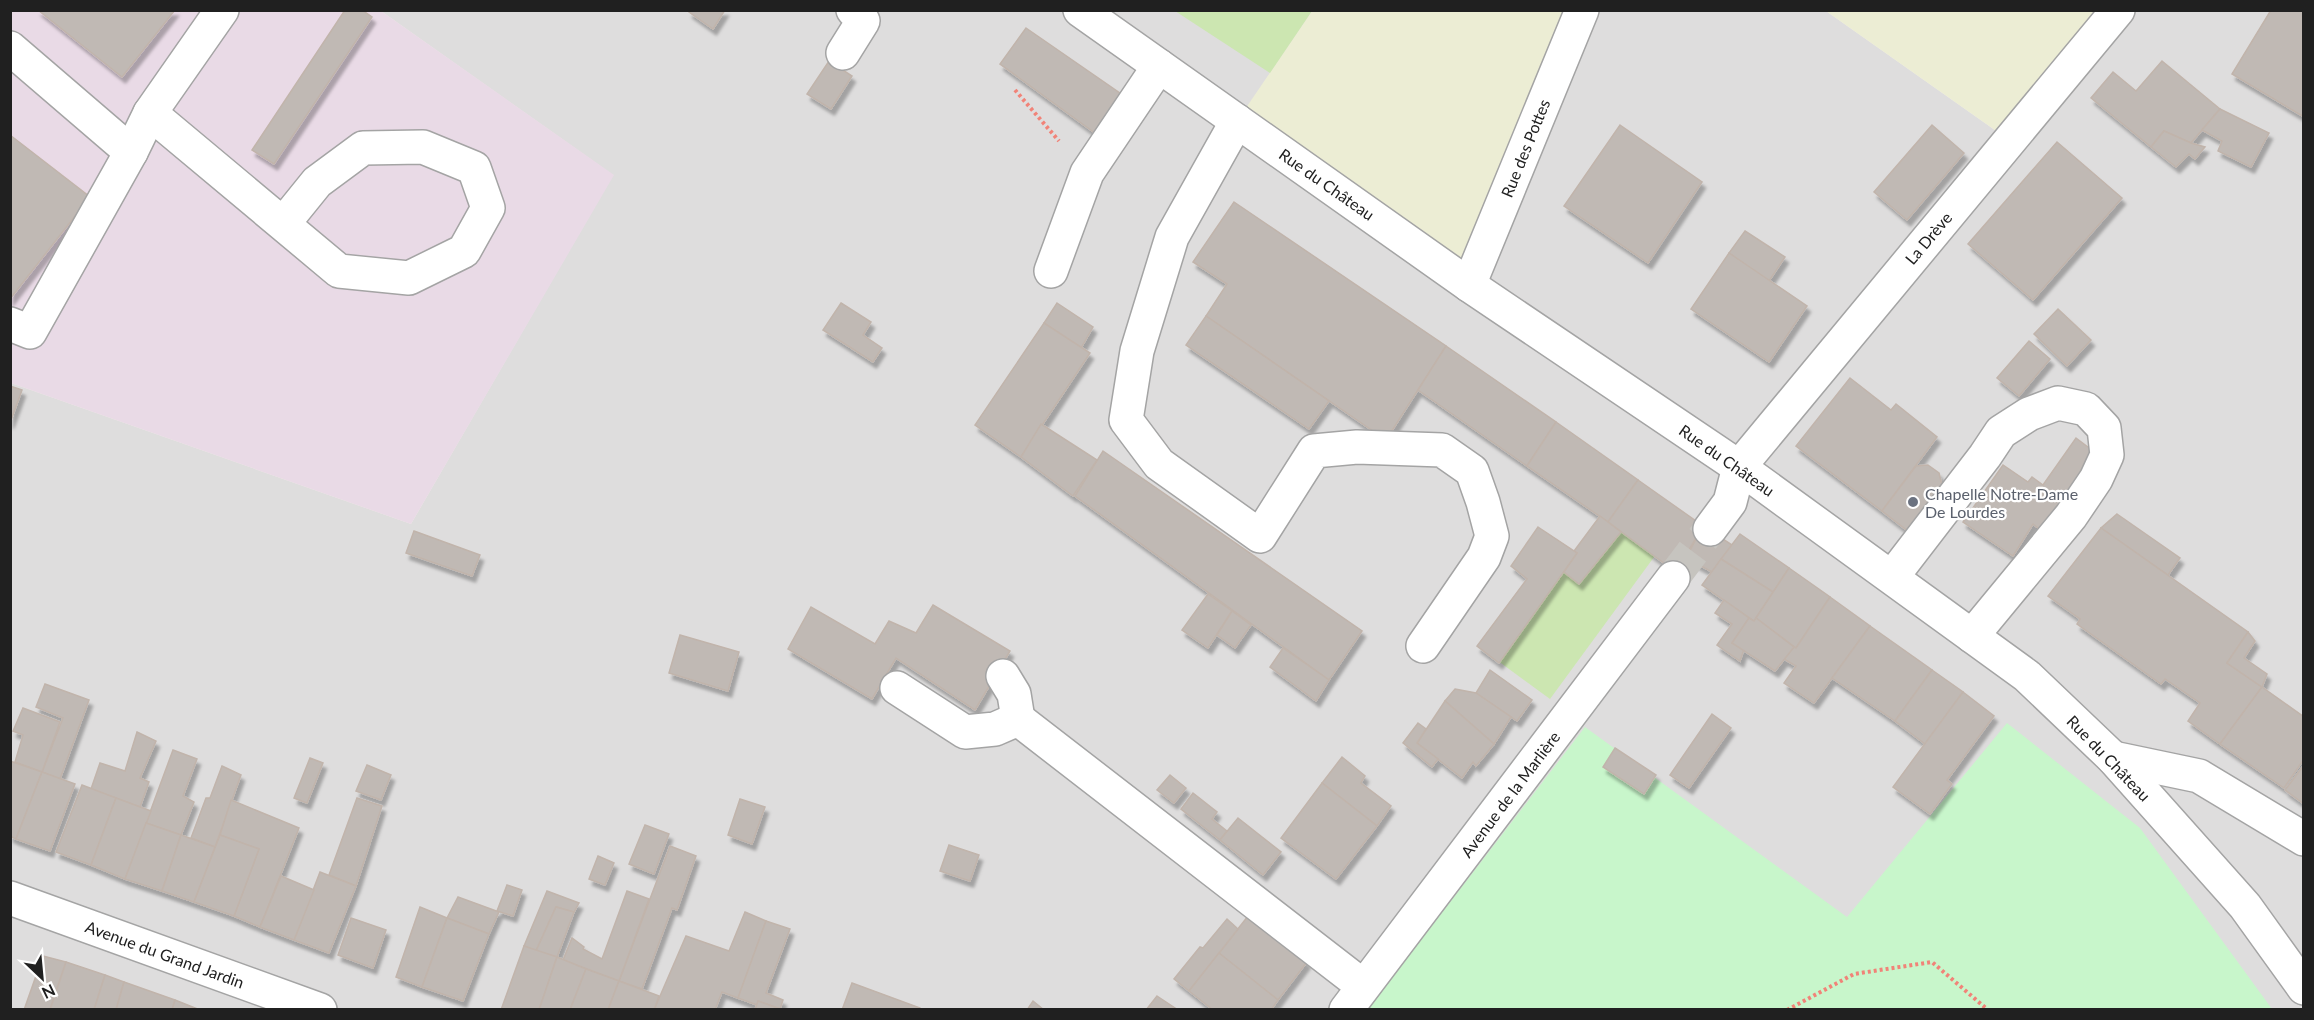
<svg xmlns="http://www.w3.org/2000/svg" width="2314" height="1020" viewBox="0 0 2314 1020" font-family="Lato,sans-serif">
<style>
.residential{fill:#dedddd}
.industrial{fill:#e9dae6}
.farmland{fill:#ecedd4}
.grass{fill:#cce6b1}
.park{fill:#c8f6cb}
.building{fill:#c0b9b4;stroke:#c1b4ab;stroke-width:1.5;filter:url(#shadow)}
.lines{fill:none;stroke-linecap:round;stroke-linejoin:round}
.minor-tunnel{stroke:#c6c4bf;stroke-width:33;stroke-dasharray:33 16;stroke-linecap:butt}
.minor-casing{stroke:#a4a4a4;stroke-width:36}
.path{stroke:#f18378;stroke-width:4;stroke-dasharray:3 3;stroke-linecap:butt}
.minor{stroke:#fff;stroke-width:33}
.worship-dot{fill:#6b7280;stroke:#fff;stroke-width:2}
.labels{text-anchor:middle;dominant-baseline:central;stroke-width:4.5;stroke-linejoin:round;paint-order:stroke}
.street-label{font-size:16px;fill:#202020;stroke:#fff}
.worship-label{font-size:16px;fill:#5b616d;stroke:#fff;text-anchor:start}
</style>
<defs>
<filter id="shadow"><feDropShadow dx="3.5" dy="6" stdDeviation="1.5" flood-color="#0004"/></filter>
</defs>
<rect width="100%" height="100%" fill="#f0ede7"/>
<polygon class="residential" points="381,11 1312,11 1238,121 1582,11 1826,11 2009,140 2118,11 2303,11 2303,1009 11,1010 11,383 411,524 613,175"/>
<polygon class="industrial" points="11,11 381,11 614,175 411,524 11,383"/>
<g class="farmland">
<polygon points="1312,11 1582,11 1469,285 1237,121"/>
<polygon points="1826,11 2118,11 2009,140"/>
</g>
<g class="grass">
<polygon points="1175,11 1312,11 1270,73"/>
<polygon points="1617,526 1657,553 1550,699 1494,658 1570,555 1586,567"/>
</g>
<polygon class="park" points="2007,723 2140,828 2272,1009 1367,1010 1585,727 1847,917"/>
<g class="building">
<polygon points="38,10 175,10 122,77"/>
<polygon points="345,10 362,10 372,17 274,164 252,150"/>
<polygon points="690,10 725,10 713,29 689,12"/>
<polygon points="2271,10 2304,10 2304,117 2232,74"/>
<polygon points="1026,28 1127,98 1099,136 1000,64"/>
<polygon points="829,61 852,76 831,109 807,94"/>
<polygon points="2162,61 2220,109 2191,143 2164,131 2151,147 2091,98 2113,72 2136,91"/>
<polygon points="2220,109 2269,133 2251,167 2218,151 2222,141 2202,130"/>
<polygon points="1620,125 1702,182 1648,263 1564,206"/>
<polygon points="1932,125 1964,153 1907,220 1874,192"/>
<polygon points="2164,131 2191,143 2205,147 2195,159 2189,154 2176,167 2151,147"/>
<polygon points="10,135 90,197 10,299"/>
<polygon points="2057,142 2122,198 2033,300 1968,244"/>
<polygon points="1234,202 1446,346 1386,440 1206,316 1227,284 1193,262"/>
<polygon points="1745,231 1785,257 1769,281 1729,253"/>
<polygon points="1729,253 1807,306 1769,362 1691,309"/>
<polygon points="841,303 871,322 863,335 882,348 873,362 823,330"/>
<polygon points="1057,303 1093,327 1081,348 1044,323"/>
<polygon points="2058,309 2091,340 2067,366 2034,334"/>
<polygon points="1206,316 1329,401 1309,429 1186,345"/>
<polygon points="1044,323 1090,353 1021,457 975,425"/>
<polygon points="2029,341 2050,359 2019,396 1997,378"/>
<polygon points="1446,346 1556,422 1527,466 1418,390"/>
<polygon points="1850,378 1891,410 1896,404 1937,437 1882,511 1796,446"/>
<polygon points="10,386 22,390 10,423"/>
<polygon points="1556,422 1638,480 1608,522 1527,466"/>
<polygon points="1041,424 1097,460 1073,496 1021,457"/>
<polygon points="2076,438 2097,454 2043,532 2033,524 2013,556 1963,522 2003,465 2028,482 2032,477 2043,485"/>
<polygon points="1103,451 1362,631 1329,680 1075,496"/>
<polygon points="1928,465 1939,473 1944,493 1913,535 1882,511 1916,466"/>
<polygon points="1638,480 1703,526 1676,572 1608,522"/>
<polygon points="2117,514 2180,558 2168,575 2101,528"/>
<polygon points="1600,516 1621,532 1579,584 1564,572 1577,553 1574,551"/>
<polygon points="1703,526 1732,545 1712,572 1686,558"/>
<polygon points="1538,527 1577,553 1499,663 1477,646 1527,579 1511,566"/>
<polygon points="2101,528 2248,632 2227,663 2262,687 2220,744 2188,721 2200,703 2165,679 2161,684 2077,624 2080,619 2048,596"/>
<polygon points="414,531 480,555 472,576 406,553"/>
<polygon points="1740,534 1789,568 1773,592 1721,559"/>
<polygon points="1721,559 1773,592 1754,621 1702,585"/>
<polygon points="1789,568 1830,597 1796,648 1756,618"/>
<polygon points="1208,594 1232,611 1208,648 1182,630"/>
<polygon points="1830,597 1870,626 1814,703 1784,683 1796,666 1784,659 1794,647 1796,648"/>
<polygon points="1724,600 1749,618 1732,643 1744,649 1740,661 1717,645 1732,624 1715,613"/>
<polygon points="933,605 1010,651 975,710 896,658 872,699 788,649 811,607 875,644 889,621 916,633"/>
<polygon points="1232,611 1251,625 1235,648 1217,635"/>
<polygon points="1749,618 1754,621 1756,618 1794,647 1775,671 1732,643"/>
<polygon points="1870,626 1932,670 1895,721 1832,678"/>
<polygon points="2248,632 2255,641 2244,658 2267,674 2262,687 2227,663"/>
<polygon points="680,635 739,652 728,691 669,673"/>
<polygon points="1283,648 1329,680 1316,701 1270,667"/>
<polygon points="1490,670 1532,700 1517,721 1476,693"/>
<polygon points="1932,670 1963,692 1925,744 1895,721"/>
<polygon points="45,684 89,700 60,779 42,772 63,718 36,707"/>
<polygon points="2262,687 2304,717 2304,759 2284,788 2220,744"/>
<polygon points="1455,689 1476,693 1511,717 1494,744 1445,701"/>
<polygon points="1963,692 1994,716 1947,780 1952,784 1930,814 1893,787"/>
<polygon points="1445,701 1494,744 1476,766 1473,762 1462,778 1417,743"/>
<polygon points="23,708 60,722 42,772 15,762 23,735 13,731"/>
<polygon points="1712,714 1731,728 1689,788 1670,775"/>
<polygon points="1418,723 1426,729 1417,743 1438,759 1432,767 1403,743"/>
<polygon points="137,732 156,741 140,778 149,782 140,807 91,789 100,763 125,771"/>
<polygon points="1615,748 1656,775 1644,794 1603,767"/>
<polygon points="173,750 197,759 183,796 194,802 181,835 146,823"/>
<polygon points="1342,757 1365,776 1361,783 1391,806 1377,826 1322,783"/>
<polygon points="310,758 323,763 307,803 294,798"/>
<polygon points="10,761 42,772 16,839 10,836"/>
<polygon points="367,765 391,775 381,800 356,791"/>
<polygon points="2304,765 2304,804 2285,790"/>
<polygon points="222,766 241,775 215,847 191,838 206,798 210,798"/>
<polygon points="42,772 75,784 50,851 16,839"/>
<polygon points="1170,775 1186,788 1174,803 1157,790"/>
<polygon points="1322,783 1377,826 1336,879 1281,838"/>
<polygon points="82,785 116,798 91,865 56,852"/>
<polygon points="1193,793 1217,812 1212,819 1227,831 1220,840 1181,809"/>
<polygon points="116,798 151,811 125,879 91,865"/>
<polygon points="357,798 382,806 356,886 329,875"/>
<polygon points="740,799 765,807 752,844 728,835"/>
<polygon points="231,800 299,828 260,927 234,916 259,849 220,835"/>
<polygon points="1238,818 1281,852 1263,875 1220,840"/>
<polygon points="146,823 181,835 162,891 125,879"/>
<polygon points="645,825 669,834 654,874 629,864"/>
<polygon points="181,835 215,847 194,902 162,891"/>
<polygon points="220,835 259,849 234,916 194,902"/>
<polygon points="949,845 979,855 970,881 940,871"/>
<polygon points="670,846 696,856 677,910 672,908 642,989 619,981"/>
<polygon points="598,856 614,863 605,885 589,879"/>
<polygon points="320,872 356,886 329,953 294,940"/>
<polygon points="281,876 314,890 294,940 260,927"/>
<polygon points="507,885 522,890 513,916 497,911"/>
<polygon points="547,891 579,903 574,912 556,907 536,951 524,946"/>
<polygon points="627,891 649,899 619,981 563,960 572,938 584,947 583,949 602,959"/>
<polygon points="458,897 499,912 489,934 447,918"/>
<polygon points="420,907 447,918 422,987 396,977"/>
<polygon points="556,907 574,912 557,957 536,951"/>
<polygon points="745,912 766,921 738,998 722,992 715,1010 654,1010 686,936 729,951"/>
<polygon points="1248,916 1307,962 1278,1000 1219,953"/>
<polygon points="351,918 386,930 373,968 338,955"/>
<polygon points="447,918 489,934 463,1001 422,987"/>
<polygon points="1227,919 1238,929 1189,991 1174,979 1200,947 1203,948"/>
<polygon points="766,921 790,929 766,993 783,1000 780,1009 758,1001 757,1005 738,998"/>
<polygon points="524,946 557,957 539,1010 501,1010"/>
<polygon points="1219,953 1278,1000 1271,1010 1213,1010 1189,991"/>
<polygon points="43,956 66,962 50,1010 24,1010"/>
<polygon points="557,957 586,969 570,1010 539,1010"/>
<polygon points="66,962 105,975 94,1010 50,1010"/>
<polygon points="586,969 619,981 608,1010 570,1010"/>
<polygon points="105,975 124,982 116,1010 94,1010"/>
<polygon points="619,981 659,996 654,1010 608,1010"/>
<polygon points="124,982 175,1000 172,1010 116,1010"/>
<polygon points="852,983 920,1008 920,1010 842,1010"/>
<polygon points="1157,996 1178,1010 1146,1010"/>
<polygon points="175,1000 200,1010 172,1010"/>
<polygon points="758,1001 780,1009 781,1010 755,1010"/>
<polygon points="1033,1001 1044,1010 1027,1010"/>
</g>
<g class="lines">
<polyline class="minor-tunnel" points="1673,578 1710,529"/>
<defs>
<g id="minor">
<polyline points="1080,10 1469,285 1739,467 2027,676 2113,758 2245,906 2304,988"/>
<polyline points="10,48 131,152"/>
<polyline points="843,53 863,21 853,10"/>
<polyline points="150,113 339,271 409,278 464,251 488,208 474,168 423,147 363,148 317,182 283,224"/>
<polyline points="1237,121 1172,237 1137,351 1126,420 1159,464 1260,536 1314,451 1357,447 1442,450 1472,471 1483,502 1492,536 1484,557 1423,646"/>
<polyline points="1051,271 1087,173 1159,66"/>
<polyline points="1469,285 1582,10"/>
<polyline points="10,324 30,332 131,152 150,113 222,10"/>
<polyline points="1710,529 1730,502 1739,467 2118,10"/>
<polyline points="1892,577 1985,456 2001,432 2029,414 2058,403 2086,409 2104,428 2107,455 2096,479 2071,516 1972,636"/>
<polyline points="1003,676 1014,694 1018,719"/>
<polyline points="897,688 965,732 995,729 1018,719 1363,986"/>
<polyline points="2113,758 2199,776 2304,839"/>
<polyline points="10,898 320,1010"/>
<polyline points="1346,1010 1673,578"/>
</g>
</defs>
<use href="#minor" class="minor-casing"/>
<g class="path">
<polyline points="1015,90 1059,141"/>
<polyline points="1787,1010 1854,974 1932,962 1988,1010"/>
</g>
<use href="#minor" class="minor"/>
</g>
<circle class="worship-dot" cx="1913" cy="502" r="6"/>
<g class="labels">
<g class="street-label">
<text transform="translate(1525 148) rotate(-68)">Rue des Pottes</text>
<text transform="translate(1327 184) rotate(35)">Rue du Château</text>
<text transform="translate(1928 238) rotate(-50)">La Drève</text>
<text transform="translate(1727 460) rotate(35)">Rue du Château</text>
<text transform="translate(2109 758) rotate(46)">Rue du Château</text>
<text transform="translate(1510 794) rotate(-53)">Avenue de la Marlière</text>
<text transform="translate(165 954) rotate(20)">Avenue du Grand Jardin</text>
</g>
<g class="worship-label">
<text x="1925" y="493">Chapelle Notre-Dame<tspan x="1925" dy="18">De Lourdes</tspan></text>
</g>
</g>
<rect width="2314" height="1020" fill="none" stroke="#202020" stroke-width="24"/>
<g transform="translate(42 978) rotate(154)" stroke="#ffffff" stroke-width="4.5" paint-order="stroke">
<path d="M0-4.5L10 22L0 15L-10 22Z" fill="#202020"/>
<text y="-9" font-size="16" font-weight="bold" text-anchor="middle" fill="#202020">N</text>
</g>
</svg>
